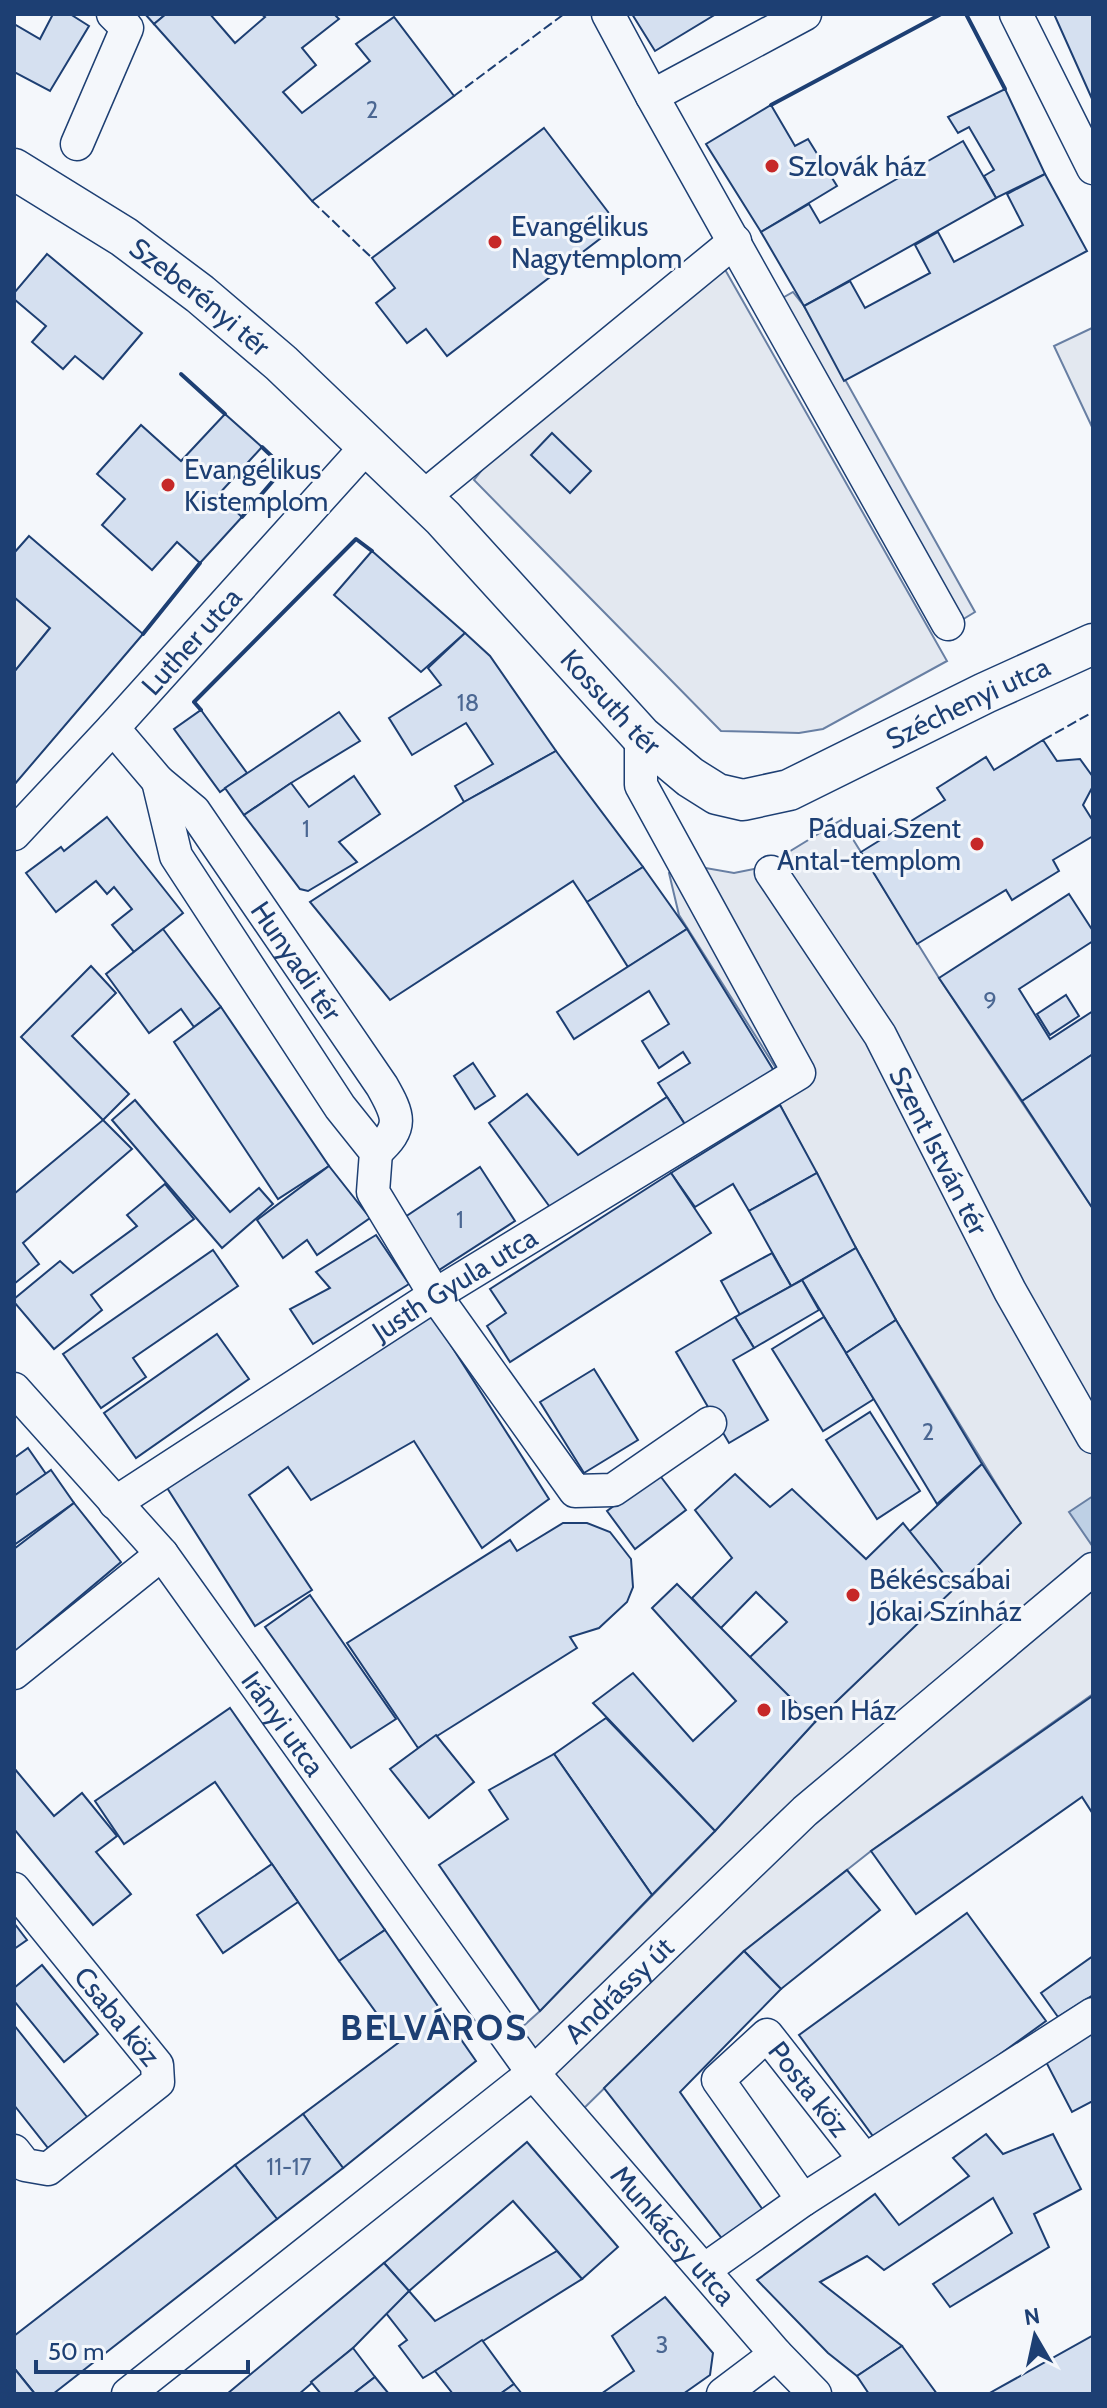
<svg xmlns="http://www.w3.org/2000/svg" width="1107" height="2408" viewBox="0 0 1107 2408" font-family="Cabin,sans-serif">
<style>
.parking{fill:#e3e8f0;stroke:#687fa3;stroke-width:2}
.water{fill:#bed0e5;stroke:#687fa3;stroke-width:2}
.building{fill:#d5e0f0;stroke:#1d3f73;stroke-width:2}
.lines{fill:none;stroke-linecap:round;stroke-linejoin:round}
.minor-casing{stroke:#1d3f73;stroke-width:35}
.major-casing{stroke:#1d3f73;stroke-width:43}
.minor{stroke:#f4f7fb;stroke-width:32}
.major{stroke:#f4f7fb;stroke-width:40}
.fence{stroke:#1d3f73;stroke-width:2;stroke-dasharray:10 4;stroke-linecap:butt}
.wall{stroke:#1d3f73;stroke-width:4}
.poi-dot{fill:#c62828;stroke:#f4f7fb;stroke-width:3}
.labels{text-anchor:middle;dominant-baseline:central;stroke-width:6;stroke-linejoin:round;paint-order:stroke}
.number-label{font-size:24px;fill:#4b6792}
.poi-label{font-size:28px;fill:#1d3f73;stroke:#f4f7fb;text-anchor:start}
.street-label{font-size:28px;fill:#1d3f73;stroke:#f4f7fb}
.district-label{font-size:36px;font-weight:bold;letter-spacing:2px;fill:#1d3f73;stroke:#f4f7fb}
</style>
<rect width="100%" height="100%" fill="#f4f7fb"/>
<g class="parking">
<polygon points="719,259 947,661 823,729 799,733 721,731 474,480 517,426"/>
<polygon points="793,292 804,306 975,612 937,635 758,312"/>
<polygon points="1092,328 1093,329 1093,429 1054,346"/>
<polygon points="14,597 50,628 14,672"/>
<polygon points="841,820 939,978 1093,1209 1093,1694 871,1851 744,1951 573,2119 509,2039 540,2011 715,1831 815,1722 1020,1523 896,1320 856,1248 780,1105 774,1087 777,1070 679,915 669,873 683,864 734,873 764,867"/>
</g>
<polygon class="water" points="1093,1496 1093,1547 1069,1512"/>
<g class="building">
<polygon points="53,14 70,14 89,26 50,91 14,72 14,24 40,39"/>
<polygon points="145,14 166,14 154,24"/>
<polygon points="166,14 210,14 235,43 265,17 261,14 334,14 339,19 302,48 316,65 283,92 302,113 370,61 356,44 394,17 454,96 312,201 154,24"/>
<polygon points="632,14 716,14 655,51"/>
<polygon points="1054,14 1093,14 1093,101"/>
<polygon points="1005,89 1045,174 996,198 984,176 994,170 969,127 958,133 948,117"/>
<polygon points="771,105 795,146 808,139 837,186 761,232 706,144"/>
<polygon points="544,128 618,225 447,356 426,329 407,343 376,303 395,288 372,258"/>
<polygon points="963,141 996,198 804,306 761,232 809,204 820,223"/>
<polygon points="1045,174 1087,251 844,381 804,306 850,281 865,308 930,273 915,245 938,232 954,262 1023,225 1007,194"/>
<polygon points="47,254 142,333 103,379 75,356 63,369 32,342 46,326 14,299 14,293"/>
<polygon points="225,414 262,447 218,495 242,517 200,563 177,542 152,570 102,525 125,499 97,474 141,425 181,461"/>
<polygon points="552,433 591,471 570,493 531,455"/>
<polygon points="29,536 143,634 14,785 14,672 50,628 14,597 14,553"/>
<polygon points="372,551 465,633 421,672 334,595"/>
<polygon points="465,633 490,656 556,751 464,802 455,786 493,764 466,723 412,755 389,718 441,685 428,668"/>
<polygon points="201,710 247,773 220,792 174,729"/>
<polygon points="339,712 360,741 291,783 244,815 225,788"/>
<polygon points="1043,740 1057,761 1080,759 1093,777 1093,786 1083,805 1093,821 1093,836 1053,860 1059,871 1012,900 1006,890 917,944 861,852 945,800 937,788 986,757 994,770"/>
<polygon points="556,751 643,867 587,902 573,881 390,1000 310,902 464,802"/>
<polygon points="354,776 380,814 339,842 357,862 308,891 300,889 244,815 291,783 309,807"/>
<polygon points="107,817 183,913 134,952 112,925 132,909 114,887 107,894 96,881 56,912 26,873 61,847 64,851"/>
<polygon points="643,867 687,929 628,967 587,902"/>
<polygon points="1069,894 1093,931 1093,941 1019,989 1050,1039 1093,1011 1093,1054 1022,1101 939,978"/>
<polygon points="163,929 221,1007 194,1027 181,1009 149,1033 106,974"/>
<polygon points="687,929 774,1071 686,1126 658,1083 690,1063 683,1052 659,1068 642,1041 669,1024 649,991 574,1039 557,1012"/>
<polygon points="91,966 116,993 72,1036 129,1094 103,1120 21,1037"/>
<polygon points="1066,995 1079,1016 1050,1035 1037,1014"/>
<polygon points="221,1007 329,1166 278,1199 174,1042"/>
<polygon points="1093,1054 1093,1209 1022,1101"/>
<polygon points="473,1063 495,1096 475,1109 454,1076"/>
<polygon points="527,1094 578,1155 667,1097 686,1126 552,1210 489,1123"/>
<polygon points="135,1100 230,1212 259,1188 273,1204 222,1248 112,1120"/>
<polygon points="780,1105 817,1173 749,1211 733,1184 695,1207 671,1173"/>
<polygon points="103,1120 132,1149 23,1243 39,1264 14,1284 14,1194"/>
<polygon points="329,1166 370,1218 317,1255 307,1240 283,1258 257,1220"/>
<polygon points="480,1167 515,1221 439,1270 405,1217"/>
<polygon points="671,1173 711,1233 510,1362 487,1326 506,1313 490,1289"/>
<polygon points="817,1173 856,1248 791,1286 749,1211"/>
<polygon points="165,1184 194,1219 91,1295 102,1310 54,1349 14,1302 14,1299 60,1261 73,1273 137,1226 127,1215"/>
<polygon points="376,1235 409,1284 313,1344 290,1309 330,1288 316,1272"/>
<polygon points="856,1248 896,1320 846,1353 802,1280"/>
<polygon points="213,1250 238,1286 133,1358 146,1377 101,1408 63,1354"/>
<polygon points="772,1253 791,1286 740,1315 721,1281"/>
<polygon points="802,1280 819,1310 754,1348 735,1317"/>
<polygon points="431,1314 549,1499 482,1548 414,1441 311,1500 288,1467 249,1495 312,1590 255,1626 164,1483"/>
<polygon points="735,1317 754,1348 733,1360 768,1420 729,1443 676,1352"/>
<polygon points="824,1317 874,1399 823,1431 772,1349"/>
<polygon points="896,1320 982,1464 937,1504 846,1353"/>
<polygon points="217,1334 249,1379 136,1458 104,1413"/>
<polygon points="594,1369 638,1440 584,1473 540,1402"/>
<polygon points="870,1412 920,1491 877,1519 826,1440"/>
<polygon points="28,1448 46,1474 14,1496 14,1458"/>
<polygon points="982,1464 1021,1523 955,1588 909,1532"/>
<polygon points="51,1470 74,1503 14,1545 14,1496"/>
<polygon points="658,1473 686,1510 635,1549 607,1511"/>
<polygon points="735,1474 770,1507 792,1489 866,1559 903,1523 955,1588 815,1722 749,1658 787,1622 756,1592 720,1629 692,1598 732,1558 695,1510"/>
<polygon points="74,1503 121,1562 14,1652 14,1549"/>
<polygon points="563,1523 587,1523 610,1532 631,1559 633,1587 627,1602 599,1628 570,1637 577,1648 418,1748 347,1643 510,1540 517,1551"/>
<polygon points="677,1584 815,1722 715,1831 593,1703 633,1673 693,1741 736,1701 652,1608"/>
<polygon points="310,1595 396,1719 351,1748 265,1627"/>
<polygon points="1091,1697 1093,1700 1093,1814 1082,1797 916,1914 871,1851"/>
<polygon points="230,1708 385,1930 339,1961 215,1782 124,1844 95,1801"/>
<polygon points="606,1718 715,1831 652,1895 554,1754"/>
<polygon points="436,1735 474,1782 429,1818 390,1769"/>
<polygon points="554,1754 652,1895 540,2011 439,1865 508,1819 489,1790"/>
<polygon points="14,1768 54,1816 82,1793 117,1836 96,1852 131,1894 93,1925 14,1829"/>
<polygon points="272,1864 298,1902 223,1953 197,1915"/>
<polygon points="847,1870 880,1910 781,1989 744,1951"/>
<polygon points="967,1913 1046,2021 878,2143 799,2035"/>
<polygon points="14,1923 27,1940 14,1949"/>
<polygon points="385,1930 476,2061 343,2168 303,2114 398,2043 339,1961"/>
<polygon points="744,1951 781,1989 680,2092 763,2210 724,2241 604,2088"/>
<polygon points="1093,1956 1093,1995 1058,2017 1041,1993"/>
<polygon points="42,1965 98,2034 64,2062 14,2001 14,1988"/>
<polygon points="14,2025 87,2117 48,2148 14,2105"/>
<polygon points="1093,2031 1093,2101 1072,2112 1043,2056"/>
<polygon points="303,2114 343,2168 277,2219 235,2165"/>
<polygon points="986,2134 1003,2154 1053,2134 1081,2189 1034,2214 1049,2247 950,2307 933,2284 1012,2233 993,2198 884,2270 867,2256 820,2282 902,2346 857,2376 828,2353 757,2280 875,2194 899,2225 969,2176 953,2158"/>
<polygon points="527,2142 618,2247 582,2279 513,2201 409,2291 384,2263"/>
<polygon points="235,2165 277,2219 53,2394 35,2394 14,2368 14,2336"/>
<polygon points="557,2251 582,2279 435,2371 423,2378 399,2346 407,2340 386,2313 409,2291 435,2321"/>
<polygon points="384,2263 409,2291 353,2348 299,2394 227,2394"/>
<polygon points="665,2297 713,2353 710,2375 683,2394 601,2394 634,2371 612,2336"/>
<polygon points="1092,2336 1093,2394 988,2394"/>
<polygon points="482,2340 514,2384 500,2394 453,2394 435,2371"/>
<polygon points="902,2346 937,2394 869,2394 857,2376"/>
<polygon points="353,2348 375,2377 353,2394 321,2394 311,2382"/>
<polygon points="14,2368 35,2394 14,2394"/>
<polygon points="375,2377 389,2394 353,2394"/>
<polygon points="514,2384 522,2394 500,2394"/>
</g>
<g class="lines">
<defs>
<g id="minor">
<polyline points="608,14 652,96 948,624"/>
<polyline points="1016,14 1093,168"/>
<polyline points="652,96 805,14"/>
<polyline points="77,144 127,28 113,14"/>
<polyline points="422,498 735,241"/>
<path id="s1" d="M113,728l45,53 36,30 188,275c17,30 22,41 -6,66"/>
<polyline points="158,781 176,856 340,1107 376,1152 373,1192 435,1295 575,1491 613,1490 710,1423"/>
<path id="s2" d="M14,834l99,-106 254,-282"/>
<path id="s3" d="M771,872l109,163 130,256 83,146"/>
<path id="s4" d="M14,1389l148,165 371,519 243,281 39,40"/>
<path id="s5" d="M115,1503l320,-208 364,-222 -158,-288v-49"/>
<polyline points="14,1673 162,1554"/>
<path id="s6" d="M14,1889l143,176 1,17 -110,87 -23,-4 -11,-14"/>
<path id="s7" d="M803,2200l-85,-120 49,-45 98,125"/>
<polyline points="704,2270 803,2200 1093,2014"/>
<path id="s8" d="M128,2394l405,-321 272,-262 288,-242"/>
<polyline points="723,2394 776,2354"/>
</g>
<g id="major">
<path id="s9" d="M14,169l110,68 76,57 81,69 162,155 198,218 49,41 27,17 26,6 46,-10 196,-97 108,-49"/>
</g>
</defs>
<use href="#minor" class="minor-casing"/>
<use href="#major" class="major-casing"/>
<use href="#minor" class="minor"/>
<use href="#major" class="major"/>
<g class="fence">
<polyline points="454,96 564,14"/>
<polyline points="312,201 372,258"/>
<polyline points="1043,740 1093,712"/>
</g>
<g class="wall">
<polyline points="966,14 1005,89"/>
<polyline points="771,105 941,14"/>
<polyline points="181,374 225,414"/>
<polyline points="242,517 284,468 262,447"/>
<polyline points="143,634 200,563"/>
<polyline points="201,710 194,702 356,539 372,551"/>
</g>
</g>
<g class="poi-dot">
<circle cx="772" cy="166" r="8"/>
<circle cx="495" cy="242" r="8"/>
<circle cx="168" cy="485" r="8"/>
<circle cx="977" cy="844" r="8"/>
<circle cx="853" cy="1595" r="8"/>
<circle cx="764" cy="1710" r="8"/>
</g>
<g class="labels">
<g class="number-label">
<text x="372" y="109">2</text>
<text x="468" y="702">18</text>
<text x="306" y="828">1</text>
<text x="990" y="1000">9</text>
<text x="460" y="1219">1</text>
<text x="928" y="1431">2</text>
<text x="289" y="2166">11-17</text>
<text x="662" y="2344">3</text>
</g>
<g class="poi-label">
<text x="788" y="166">Szlovák ház</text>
<text x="511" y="226">Evangélikus<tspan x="511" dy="32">Nagytemplom</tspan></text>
<text x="184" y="469">Evangélikus<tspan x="184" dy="32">Kistemplom</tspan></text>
<text x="961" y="828" text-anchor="end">Páduai Szent<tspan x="961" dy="32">Antal-templom</tspan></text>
<text x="869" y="1579">Békéscsabai<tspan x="869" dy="32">Jókai Színház</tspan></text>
<text x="780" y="1710">Ibsen Ház</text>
</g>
<g class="street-label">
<text stroke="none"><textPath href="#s9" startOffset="226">Szeberényi tér</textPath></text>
<text stroke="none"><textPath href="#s2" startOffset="262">Luther utca</textPath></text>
<text stroke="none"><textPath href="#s9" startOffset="804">Kossuth tér</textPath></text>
<text stroke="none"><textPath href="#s9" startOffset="1218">Széchenyi utca</textPath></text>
<text stroke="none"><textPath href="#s1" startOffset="298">Hunyadi tér</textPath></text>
<text stroke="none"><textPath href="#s3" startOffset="326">Szent István tér</textPath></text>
<text stroke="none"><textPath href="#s5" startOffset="404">Justh Gyula utca</textPath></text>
<text stroke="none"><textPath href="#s4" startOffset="430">Irányi utca</textPath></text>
<text stroke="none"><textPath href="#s8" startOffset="636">Andrássy út</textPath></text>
<text stroke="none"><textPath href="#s6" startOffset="164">Csaba köz</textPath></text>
<text stroke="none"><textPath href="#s7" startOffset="282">Posta köz</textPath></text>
<text stroke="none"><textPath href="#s4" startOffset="1074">Munkácsy utca</textPath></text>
</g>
<g class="district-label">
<text x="434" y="2027">BELVÁROS</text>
</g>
</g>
<rect width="1107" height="2408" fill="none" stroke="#1d3f73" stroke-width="32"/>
<g transform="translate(1035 2336) rotate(351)" stroke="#f4f7fb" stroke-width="6" paint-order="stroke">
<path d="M0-6L14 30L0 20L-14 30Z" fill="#1d3f73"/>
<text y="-12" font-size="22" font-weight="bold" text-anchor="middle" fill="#1d3f73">N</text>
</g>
<path d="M36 2360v12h212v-12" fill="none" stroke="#1d3f73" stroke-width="4"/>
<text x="48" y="2360" font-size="24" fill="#1d3f73" stroke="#f4f7fb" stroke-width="6" paint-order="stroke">50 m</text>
</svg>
